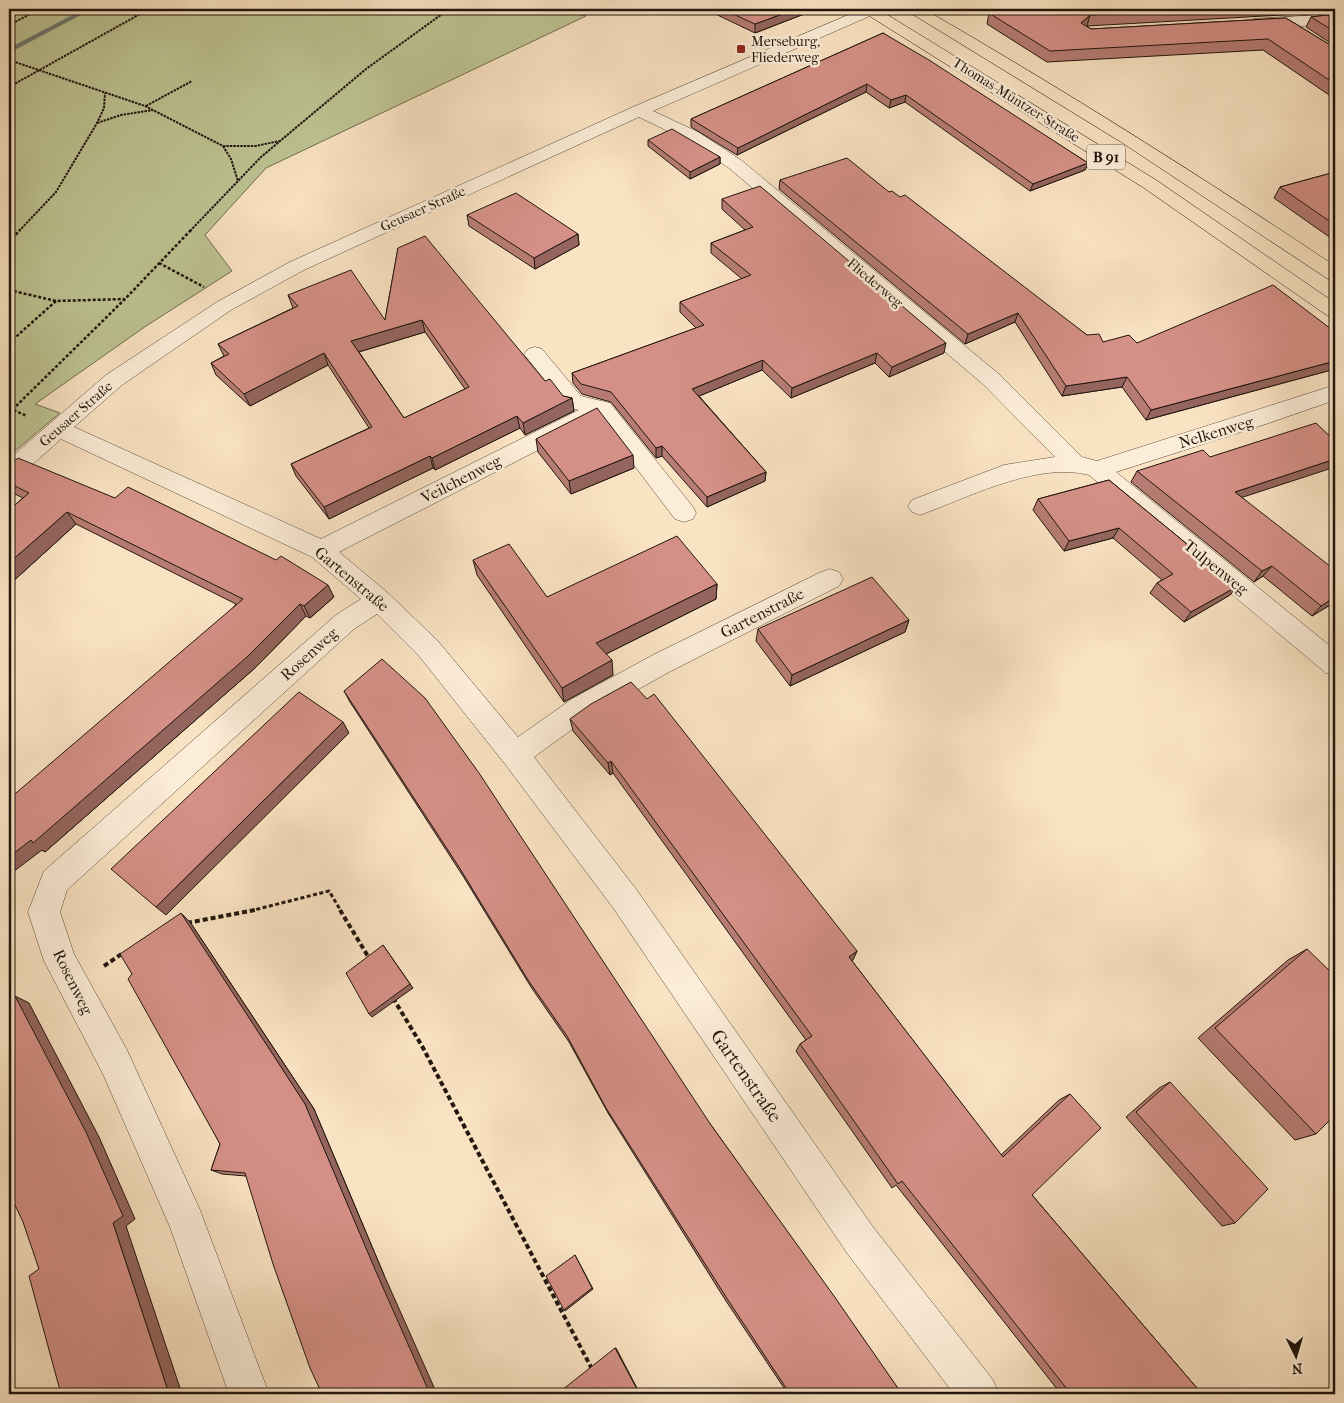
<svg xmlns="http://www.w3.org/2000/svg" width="1344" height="1403" viewBox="0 0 1344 1403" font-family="'IM FELL French Canon',serif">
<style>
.green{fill:#bec494;stroke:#6f6c51}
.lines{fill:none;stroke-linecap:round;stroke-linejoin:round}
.stream{fill:#6c7a71;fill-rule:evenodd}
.minor-casing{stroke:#56483b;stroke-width:1}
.major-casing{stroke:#20150e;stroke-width:1}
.path-far3{stroke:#20150e;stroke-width:2;stroke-dasharray:2.5 1;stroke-linecap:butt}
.path-far2{stroke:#20150e;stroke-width:2.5;stroke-dasharray:3 2;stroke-linecap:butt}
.path-far1{stroke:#20150e;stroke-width:3;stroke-dasharray:4 2.5;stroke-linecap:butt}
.path{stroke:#20150e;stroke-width:4;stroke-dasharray:5 3;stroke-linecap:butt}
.minor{fill:#fcedd8;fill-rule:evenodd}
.major{fill:#fae3c3;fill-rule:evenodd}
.wall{fill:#b67c73;stroke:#20150e;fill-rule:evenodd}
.shaded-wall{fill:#94655e;stroke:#20150e}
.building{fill:#d49086;stroke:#20150e;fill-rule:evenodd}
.poi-dot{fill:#8f2418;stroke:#fcedd8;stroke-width:2}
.labels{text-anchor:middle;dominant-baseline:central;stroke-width:5;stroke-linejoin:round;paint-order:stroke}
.far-poi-label{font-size:14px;fill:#20150e;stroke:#fcedd8;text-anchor:start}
.far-street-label{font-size:14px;fill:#20150e;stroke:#fcedd8}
.shield{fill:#fcedd8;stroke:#62564b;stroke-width:1}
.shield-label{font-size:15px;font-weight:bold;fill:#20150e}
.street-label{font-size:16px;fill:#20150e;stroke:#fcedd8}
.near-street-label{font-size:19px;fill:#20150e;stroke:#fcedd8}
</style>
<rect width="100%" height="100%" fill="#fae3c3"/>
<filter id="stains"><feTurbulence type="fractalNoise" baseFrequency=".004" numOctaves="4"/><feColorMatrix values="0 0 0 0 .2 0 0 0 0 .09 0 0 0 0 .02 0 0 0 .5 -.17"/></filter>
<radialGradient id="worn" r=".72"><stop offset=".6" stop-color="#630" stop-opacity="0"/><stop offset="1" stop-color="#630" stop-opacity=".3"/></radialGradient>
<polygon class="green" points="9,9 558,9 586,16 266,168 205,235 232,271 146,326 35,404 60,413 9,456"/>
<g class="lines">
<polygon class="stream" points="84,9 92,9 9,53 9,48"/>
<defs>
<g id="minor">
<path d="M862,9h19l-2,3 -226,99 45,21 43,28 259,215 82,82 15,4 238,-76v15l-69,24 -150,48 219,178v26l-9,-3 -237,-198c-49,-13 -114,19 -161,37l-8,3 -8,-3 -4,-6 4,-6 92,-35 51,-8 -71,-72 -255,-217 -43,-28 -47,-23 -335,153 -73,40 -109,75 -48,42 247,112 258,-129 -13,-3 -38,-48 -4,-5 4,-5 7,-2 7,2 39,47 29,7 83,104 3,6 -3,6 -9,3 -9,-3 -76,-100 -260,133 49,41 49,47 81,97 54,-38 81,-44 168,-83 9,-3 9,3 4,7 -4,7 -168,85 -79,44 -58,42 102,132 237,338 120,153 6,14h-45l-107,-141 -233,-344 -109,-145 -86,-108 -42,-42 -23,15 -287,261 -7,22 14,42 53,96 73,160 69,184h-40l-59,-167 -67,-153 -59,-113 -16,-49 16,-41 292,-256 25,-16 -49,-42 -251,-118 -44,39 -8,2v-21l97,-84 111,-73 73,-40 343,-155z"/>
<polygon points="1335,14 1335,24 1254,29 1246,24 1254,19"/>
</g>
<g id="major">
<polygon points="861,9 878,9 1156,180 1335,303 1335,318 1328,316 1144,188 863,12"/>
<path d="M907,9h17c140,81 277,167 411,257v15l-7,-2 -207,-137 -212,-130z"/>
</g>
</defs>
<use href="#minor" class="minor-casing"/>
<use href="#major" class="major-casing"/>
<g class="path-far3">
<polyline points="9,25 40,9"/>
<polyline points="9,60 145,106 223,146 256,146 279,141"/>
<polyline points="9,87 149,9"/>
<polyline points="146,106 192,81"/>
<polyline points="97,123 121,115 153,110"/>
<polyline points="223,146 231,159 238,181"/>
<polyline points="19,231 56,192 97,123 104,108 105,93"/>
<polyline points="190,231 261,157 366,69 449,9"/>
</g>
<g class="path-far2">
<polyline points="9,242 20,230"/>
<polyline points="159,263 204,287"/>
<polyline points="9,290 56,301 124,299"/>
<polyline points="9,343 56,301"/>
<polyline points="9,408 27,416"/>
<polyline points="9,413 125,299 191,230"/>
</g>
<polyline class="path-far1" points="250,911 329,891 341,911"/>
<g class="path">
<polyline points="340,910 369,958"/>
<polyline points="187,923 255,910"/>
<polyline points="104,966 123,953"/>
<polyline points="393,998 422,1046 592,1369"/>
</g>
<use href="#minor" class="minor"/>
<use href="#major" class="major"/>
</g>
<g class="wall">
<polygon points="705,9 817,9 755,33"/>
<polygon points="1003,9 1335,9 1335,46 1306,27 1311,17 1335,14 1335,12 1087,26 1091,29 1286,18 1335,48 1335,99 1263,50 1047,62 987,24 989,13"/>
<polygon points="883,33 1088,163 1085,170 1030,191 905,102 889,108 866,92 737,155 691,127 691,119"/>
<polygon points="648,140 720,157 720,164 690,179 648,146"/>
<polygon points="1335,172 1335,241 1274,198 1280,187"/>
<polygon points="780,180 889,192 1087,335 1103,342 1137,343 1335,332 1335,369 1146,420 1122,387 1062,396 1015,322 965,344 779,189"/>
<polygon points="722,199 944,353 889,377 875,363 791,398 762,370 699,396 766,472 765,481 707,507 662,456 656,458 611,402 582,394 573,383 572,373 696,328 680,312 680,302 742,279 711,253 711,243 745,230 722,209"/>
<polygon points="467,215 578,234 579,245 535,269 469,226"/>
<path d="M398,248l147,133 18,15 9,2 2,13 -49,24 -5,-7 -85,42 -2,-2 -104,51 -33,-43 -5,-12 78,-36 -41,-63 -78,41 -34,-31 -5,-12 13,-7 -6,-12 75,-36 -5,-13 97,25zM425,332l40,57 -61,29 -45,-66z"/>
<polygon points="536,439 634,468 571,494 538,452"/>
<polygon points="9,466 334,597 310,618 306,616 255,668 45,852 42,850 236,604 76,524 9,585 9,510 23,498 9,491"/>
<polygon points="1137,471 1243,498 1335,602 1312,616 1263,576 1254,582 1131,482"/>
<polygon points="1109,480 1238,586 1230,595 1184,622 1150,593 1157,583 1162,580 1113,538 1064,551 1033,510 1038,499"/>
<polygon points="473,560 547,597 717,584 716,599 606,654 613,675 564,702 477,575"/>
<polygon points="909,620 905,632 790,686 756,641 758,629"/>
<polygon points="344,691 711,1125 902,1394 788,1394 726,1301 608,1113 569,1042 531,987 463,876 350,702"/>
<polygon points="570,719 857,951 852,961 1001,1155 1059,1100 1070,1094 1032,1195 1202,1394 1061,1394 896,1185 892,1188 796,1051 800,1044 806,1040 613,773 610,775 573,731"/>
<polygon points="190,922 314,1109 384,1275 246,1176 222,1174 211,1170 220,1144 132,974"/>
<polygon points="1307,949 1316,1134 1295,1140 1198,1038 1288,960"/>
<polygon points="1170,1082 1235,1223 1222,1226 1126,1117 1159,1088"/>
</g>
<g class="shaded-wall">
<polygon points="796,9 817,9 755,33 755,24"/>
<polygon points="1090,15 1087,26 1077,34 1081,23"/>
<polygon points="867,84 866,92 737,155 738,148"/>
<polygon points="906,95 905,102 889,108 891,100"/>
<polygon points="720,157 720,164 690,179 690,172"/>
<polygon points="1088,163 1085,170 1030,191 1033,184"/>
<polygon points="578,234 579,245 535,269 534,258"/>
<polygon points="1018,313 1015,322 965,344 968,334"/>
<polygon points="422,320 425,332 355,353 351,341"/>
<polygon points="946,343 944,353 889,377 892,367"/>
<polygon points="324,353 328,365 250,406 244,394"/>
<polygon points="877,353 875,363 791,398 792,388"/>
<polygon points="763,360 762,370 692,399 692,389"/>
<polygon points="1335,361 1335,369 1146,420 1151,410"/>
<polygon points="1127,377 1122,387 1062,396 1066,386"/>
<polygon points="572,398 574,411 525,435 523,423"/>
<polygon points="517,416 520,428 435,470 432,458"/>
<polygon points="662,446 662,456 656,458 656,448"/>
<polygon points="633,455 634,468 571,494 569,481"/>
<polygon points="430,456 433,468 329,519 324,507"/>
<polygon points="1335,459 1335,467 1228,502 1235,492"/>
<polygon points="766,472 765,481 707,507 707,497"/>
<polygon points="67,512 76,524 9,585 9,563"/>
<polygon points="1119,528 1113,538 1064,551 1069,541"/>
<polygon points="1272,566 1263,576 1254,582 1262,571"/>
<polygon points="717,584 716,599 598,658 596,643"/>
<polygon points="328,585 334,597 310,618 304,606"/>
<polygon points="1238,586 1230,595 1184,622 1191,612"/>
<polygon points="1335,597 1335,602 1312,616 1321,606"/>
<polygon points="300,604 306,616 255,668 45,852 42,850 9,875 9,857"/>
<polygon points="909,620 905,632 790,686 792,675"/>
<polygon points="612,660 613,675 564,702 562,688"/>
<polygon points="343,722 349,733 166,915 156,907"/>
<polygon points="611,761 613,773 610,775 608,763"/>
<polygon points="181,913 190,922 314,1109 384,1275 437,1394 430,1394"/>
<polygon points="383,945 413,988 372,1017 369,1014"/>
<polygon points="857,951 853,960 845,966 849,957"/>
<polygon points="15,996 29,1003 99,1137 135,1219 126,1226 182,1394 169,1394 113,1223"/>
<polygon points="575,1255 593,1289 565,1311 564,1310"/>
<polygon points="615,1348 616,1348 638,1390 638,1391"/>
</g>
<g class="building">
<polygon points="722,9 796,9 755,24"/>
<polygon points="1003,9 1207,9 1090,15 1081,23 1091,29 1286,18 1335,48 1335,84 1268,39 1050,51 989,13"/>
<polygon points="1335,14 1335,32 1311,17"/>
<polygon points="883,33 929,60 1088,163 1033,184 906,95 891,100 867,84 738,148 691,119"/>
<polygon points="672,129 720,157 690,172 648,140"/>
<polygon points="847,158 889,192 892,191 900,197 905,195 1087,335 1099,334 1103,342 1129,335 1137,343 1273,285 1335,332 1335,361 1151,410 1127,377 1066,386 1018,313 968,334 780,180"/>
<polygon points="1335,172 1335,225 1280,187"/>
<polygon points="760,186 946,343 892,367 877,353 792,388 763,360 692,389 766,472 707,497 662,446 656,448 611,392 581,384 572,373 704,325 680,302 751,275 711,243 753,227 722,199"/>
<polygon points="516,193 578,234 534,258 467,215"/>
<path d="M425,236l120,145 5,-2 13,17 9,2 -49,25 -6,-7 -85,42 -2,-2 -106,51 -33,-43 81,-37 -48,-74 -80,41 -33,-31 18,-9 -11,-10 80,-38 -10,-11 63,-25 34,50 13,-72zM422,320l47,67 -65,31 -53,-77z"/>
<polygon points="597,408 633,455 569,481 536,439"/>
<polygon points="1316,423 1335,441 1335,459 1235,492 1335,570 1335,597 1321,606 1272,566 1262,571 1137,471 1203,450 1210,457"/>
<polygon points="18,458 115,498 128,487 276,560 281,556 328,585 304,606 300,604 247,657 33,843 31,840 9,857 9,799 243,599 67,512 9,563 9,510 29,493 9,483 9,466"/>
<polygon points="1109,480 1238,586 1191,612 1157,583 1173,574 1119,528 1069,541 1038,499"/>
<polygon points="677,536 717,584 596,643 612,660 562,688 473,560 509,544 547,597"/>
<polygon points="872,577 909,620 792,675 758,629"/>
<polygon points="382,659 425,698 479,773 711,1125 834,1296 902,1394 790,1394 728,1300 606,1108 567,1036 528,980 459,867 344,691"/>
<polygon points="631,682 647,699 654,694 857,951 849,957 1003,1157 1070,1094 1101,1128 1032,1195 1202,1394 1071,1394 902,1181 898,1184 800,1044 812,1036 611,761 608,763 570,719 591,704"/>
<polygon points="299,692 343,722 156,907 111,869"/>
<polygon points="181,913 305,1104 377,1274 430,1394 322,1394 310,1368 273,1264 245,1173 211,1170 220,1144 128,979 132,974 120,954"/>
<polygon points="383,945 410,984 369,1014 346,973"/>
<polygon points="1307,949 1335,976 1335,1115 1316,1134 1215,1028"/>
<polygon points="15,996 86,1132 123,1216 113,1223 169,1394 61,1394 29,1276 39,1269 23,1222 9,1192 9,1001"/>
<polygon points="1170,1082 1268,1189 1235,1223 1136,1112"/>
<polygon points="575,1255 592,1288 564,1310 546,1276"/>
<polygon points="615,1348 638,1391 634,1393 635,1394 557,1394"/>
</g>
<rect class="poi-dot" x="736" y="44" width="10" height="10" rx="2.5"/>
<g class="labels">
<g class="far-poi-label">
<text x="751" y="41">Merseburg,<tspan x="751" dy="16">Fliederweg</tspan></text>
</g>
<g class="far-street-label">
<text transform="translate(1016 100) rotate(32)">Thomas-Müntzer-Straße</text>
<text transform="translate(423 209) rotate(-24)">Geusaer Straße</text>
<text transform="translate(875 283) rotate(40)">Fliederweg</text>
<text transform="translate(76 414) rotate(-41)">Geusaer Straße</text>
</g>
<rect class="shield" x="1087" y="144.5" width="38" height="25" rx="4"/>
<g class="shield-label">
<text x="1106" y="157">B 91</text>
</g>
<g class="street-label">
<text transform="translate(1216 432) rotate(-17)">Nelkenweg</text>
<text transform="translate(461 479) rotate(-27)">Veilchenweg</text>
<text transform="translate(1216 567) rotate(39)">Tulpenweg</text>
<text transform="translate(352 579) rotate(40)">Gartenstraße</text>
<text transform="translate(762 613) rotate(-27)">Gartenstraße</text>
<text transform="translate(309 654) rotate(-42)">Rosenweg</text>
<text transform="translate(73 982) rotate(64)">Rosenweg</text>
</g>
<g class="near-street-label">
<text transform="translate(746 1076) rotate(55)">Gartenstraße</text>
</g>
</g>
<rect width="1344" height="1403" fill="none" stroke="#fae3c3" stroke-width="30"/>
<rect x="10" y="10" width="1324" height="1383" fill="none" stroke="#20150e" stroke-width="2.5"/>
<rect x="15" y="15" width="1314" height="1373" fill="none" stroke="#20150e"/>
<g transform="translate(1296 1356) rotate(175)" stroke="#fcedd8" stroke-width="4" paint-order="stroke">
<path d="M0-4L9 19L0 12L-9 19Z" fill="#20150e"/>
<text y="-8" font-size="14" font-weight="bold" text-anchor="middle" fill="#20150e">N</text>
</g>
<rect width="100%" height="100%" filter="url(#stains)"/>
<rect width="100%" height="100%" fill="url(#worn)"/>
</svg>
